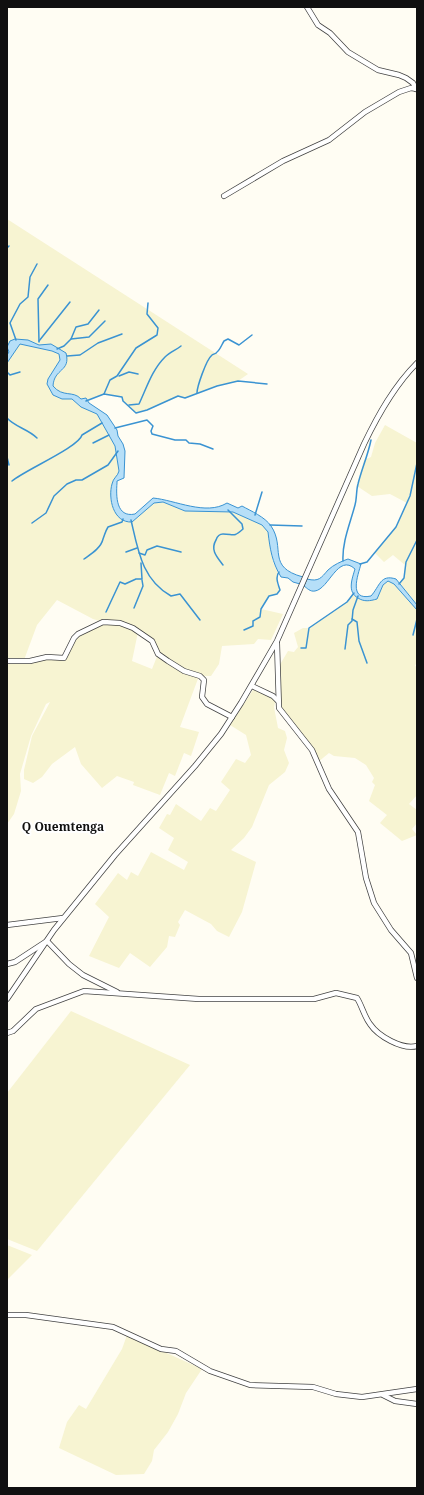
<svg xmlns="http://www.w3.org/2000/svg" width="424" height="1495" viewBox="0 0 424 1495" font-family="'Noto Serif',serif">
<style>
.farmland{fill:#f7f4d2;fill-rule:evenodd}
.water{fill:#b6dff8;stroke:#3a93d2}
.lines{fill:none;stroke-linecap:round;stroke-linejoin:round}
.stream{stroke:#3a93d2;stroke-width:1.5}
.street-casing{stroke:#434343;stroke-width:6}
.street{stroke:#fff;stroke-width:4.5}
.labels{text-anchor:middle;dominant-baseline:central;stroke-width:4;stroke-linejoin:round;paint-order:stroke}
.quarter-label{font-size:12px;font-weight:bold;fill:#101010;stroke:#fff}
</style>
<rect width="100%" height="100%" fill="#fffdf3"/>
<g class="farmland">
<polygon points="7,219 248,374 238,381 217,386 185,398 178,397 147,410 136,413 123,401 122,397 104,394 87,400 86,399 81,399 76,395 70,395 58,392 53,386 54,379 56,374 64,369 66,353 39,345 10,341 7,347"/>
<path d="M20,344l32,7 7,3 1,6 -12,19 -1,5 6,11 9,4h10l9,8 16,7 18,32 4,25 -9,26 4,14 24,7 7,-9 9,-6 9,-1 22,9 48,1 29,13 7,7 1,17 3,13 5,11 -1,11 3,6 -3,4 -8,2 -8,13 22,5 -12,26 -13,-1 -4,5 -32,2 -3,18 -8,12h-12l-19,51 19,5 -8,24 -7,-3 -9,23 -6,-3 -9,22 -27,-10 1,-3 -17,-6 -15,12 -21,-24 -6,-17 -23,17 -10,13 -9,6 -9,-4v-9l8,-34 18,-34 -4,2 -15,32 -11,38 1,17 -7,23 -7,10v-461zM57,600l36,19 10,3 -29,16 -13,20 -37,2 13,-35zM138,632l17,14 3,8 -6,15 -20,-8z"/>
<polygon points="385,425 417,443 417,605 400,583 404,578 405,565 393,555 384,562 375,553 396,527 407,503 390,494 372,496 357,486 364,460 371,457 375,443"/>
<polygon points="388,581 394,584 417,610 417,661 415,666 417,667 417,795 409,804 417,810 417,823 412,829 417,835 402,841 380,823 387,815 369,801 375,785 372,782 374,778 366,765 355,758 334,756 329,753 318,762 279,708 278,668 288,651 294,652 298,647 294,633 303,628 309,628 347,602 352,594 355,596 377,599 383,585"/>
<polygon points="255,687 276,699 274,707 278,728 285,731 287,738 284,750 289,763 285,772 269,785 252,827 244,838 231,850 256,862 242,912 229,937 217,931 211,924 185,910 178,922 180,925 175,937 169,936 167,947 150,967 130,953 119,968 89,956 109,917 95,904 118,873 127,880 131,872 138,876 151,852 184,870 188,862 168,850 174,838 159,828 167,814 170,815 176,804 201,821 210,808 216,811 230,790 221,782 236,759 245,763 251,755 246,735 230,725"/>
<polygon points="71,1011 190,1065 37,1251 7,1239 7,1093"/>
<polygon points="7,1245 32,1255 7,1280"/>
<polygon points="127,1335 202,1369 186,1393 178,1414 168,1432 154,1450 152,1461 144,1474 116,1475 59,1448 67,1422 79,1405 86,1409 122,1349"/>
</g>
<g class="water">
<path d="M15,339l13,1 11,5 12,-1 15,9c5,19 -12,15 -13,33 10,12 20,4 28,13l5,-1 3,5 18,12 10,15 1,6 5,8 2,7 -1,27 -7,3v2c-1,13 -1,35 18,31l18,-16c22,2 53,18 74,5l11,5 4,-2c9,5 23,11 29,20 15,22 -5,41 32,51l-3,7 -7,-2 -5,-4 -7,-1c-9,-15 -11,-28 -13,-45l-6,-7 -29,-13 -48,-1 -22,-9 -9,1 -22,19c-19,1 -24,-24 -20,-38 1,-6 6,-8 7,-13l-4,-25 -18,-32 -16,-7 -9,-8h-10l-9,-4 -6,-11 1,-5 12,-19 -1,-6 -7,-3 -32,-7 -13,19v-8l2,-3 -2,-5 3,-6z"/>
<path d="M348,559l13,5c-3,11 -13,37 10,32 9,-10 9,-22 25,-17l21,26v5l-23,-26 -6,-3 -5,4 -6,14c-7,2 -13,3 -19,-1 -11,-6 -6,-19 -3,-29 -17,-16 -26,20 -40,22 -5,1 -8,-3 -11,-5l3,-7c12,3 14,-1 21,-9 5,-5 14,-9 20,-11z"/>
</g>
<g class="lines">
<g class="stream">
<polyline points="7,248 9,246"/>
<polyline points="71,339 76,327 88,324 99,310"/>
<polyline points="16,340 10,323 20,304 28,297 30,277 37,264"/>
<polyline points="39,341 70,302"/>
<polyline points="39,342 38,299 48,285"/>
<polyline points="57,349 64,346 71,339 89,337 105,321"/>
<polyline points="67,356 80,355 98,343 122,334"/>
<polyline points="7,372 10,375 20,372"/>
<polyline points="119,376 129,372 138,374"/>
<path d="M197,393c0,-6 9,-33 15,-38 1,-1 4,-1 5,-3 3,-2 5,-8 7,-11l4,-2 11,6 13,-10"/>
<polyline points="104,394 110,380 117,376 136,348 157,335 158,328 147,314 148,303"/>
<polyline points="86,401 104,394 122,397 123,401 136,413 147,410 178,396 185,398 217,386 238,381 267,384"/>
<path d="M129,405l10,-1c8,-17 13,-34 26,-47 5,-5 11,-7 16,-11"/>
<path d="M7,418c8,9 21,11 30,20"/>
<polyline points="115,428 147,420 153,426 151,431 152,434 175,440 186,440 189,443 200,444 213,449"/>
<polyline points="93,443 109,435"/>
<polyline points="7,457 9,465"/>
<path d="M12,481c13,-11 67,-34 70,-46l20,-12"/>
<polyline points="255,515 262,492"/>
<path d="M131,520c7,30 11,60 40,76l9,-2 20,26"/>
<polyline points="32,523 46,513 54,496 67,484 76,480 82,480 108,465 118,451"/>
<polyline points="270,525 302,526"/>
<polyline points="126,552 137,548"/>
<polyline points="139,553 145,555 147,550 157,546 181,552"/>
<path d="M84,559c7,-5 17,-11 19,-20 2,-5 2,-7 5,-12l14,-5 1,-3"/>
<path d="M343,561c-1,-19 7,-37 12,-56 2,-7 1,-14 3,-21 4,-16 10,-29 13,-44"/>
<polyline points="360,564 367,562 396,527 410,496 417,463"/>
<path d="M223,565c-6,-8 -13,-15 -7,-25 1,-3 3,-6 7,-6 11,0 10,4 20,-5l-1,-5 -14,-14"/>
<polyline points="399,584 404,578 406,562 417,540"/>
<polyline points="134,608 143,586 142,580"/>
<polyline points="106,612 120,582 125,584 136,579 142,579 141,563"/>
<polyline points="352,619 357,622 359,641 367,663"/>
<path d="M244,630l9,-4v-5l7,-4 1,-8 8,-13 8,-2 3,-4c-2,-6 -5,-13 -1,-18"/>
<polyline points="413,635 417,619"/>
<polyline points="301,648 306,648 309,628 347,602 354,593"/>
<polyline points="345,649 348,625 352,621 353,610 358,596"/>
</g>
<defs>
<g id="street">
<polyline points="307,7 318,25 330,33 348,52 378,70 399,75 406,78 413,83 416,89"/>
<polyline points="224,196 283,161 329,140 365,112 399,92 411,88 417,89"/>
<polyline points="277,643 279,708 312,750 329,789 358,832 366,878 374,903 391,930 411,953 417,978"/>
<polyline points="7,661 30,661 47,657 64,658 74,638 78,634 103,622 120,623 133,628 152,641 158,654 168,661 184,671 200,676 204,680 202,697 207,704 232,717"/>
<polyline points="252,686 273,696 278,701"/>
<polyline points="7,925 63,918"/>
<polyline points="7,964 15,962 47,941 69,964 83,975 117,992"/>
<path d="M7,999l47,-69 61,-75 80,-89 26,-32 20,-31 36,-62 87,-197c14,-29 30,-58 53,-81"/>
<path d="M7,1033l6,-2 23,-22 48,-18 115,8h115l22,-6 21,5c5,8 7,18 13,26 8,12 32,26 47,22"/>
<polyline points="7,1315 26,1315 113,1327 161,1349 176,1351 210,1371 250,1385 313,1387 336,1394 362,1397 417,1389"/>
<polyline points="383,1395 395,1401 417,1404"/>
</g>
</defs>
<use href="#street" class="street-casing"/>
<use href="#street" class="street"/>
</g>
<g class="labels">
<g class="quarter-label">
<text x="63" y="826">Q Ouemtenga</text>
</g>
</g>
<rect width="424" height="1495" fill="none" stroke="#101010" stroke-width="16"/>
</svg>
